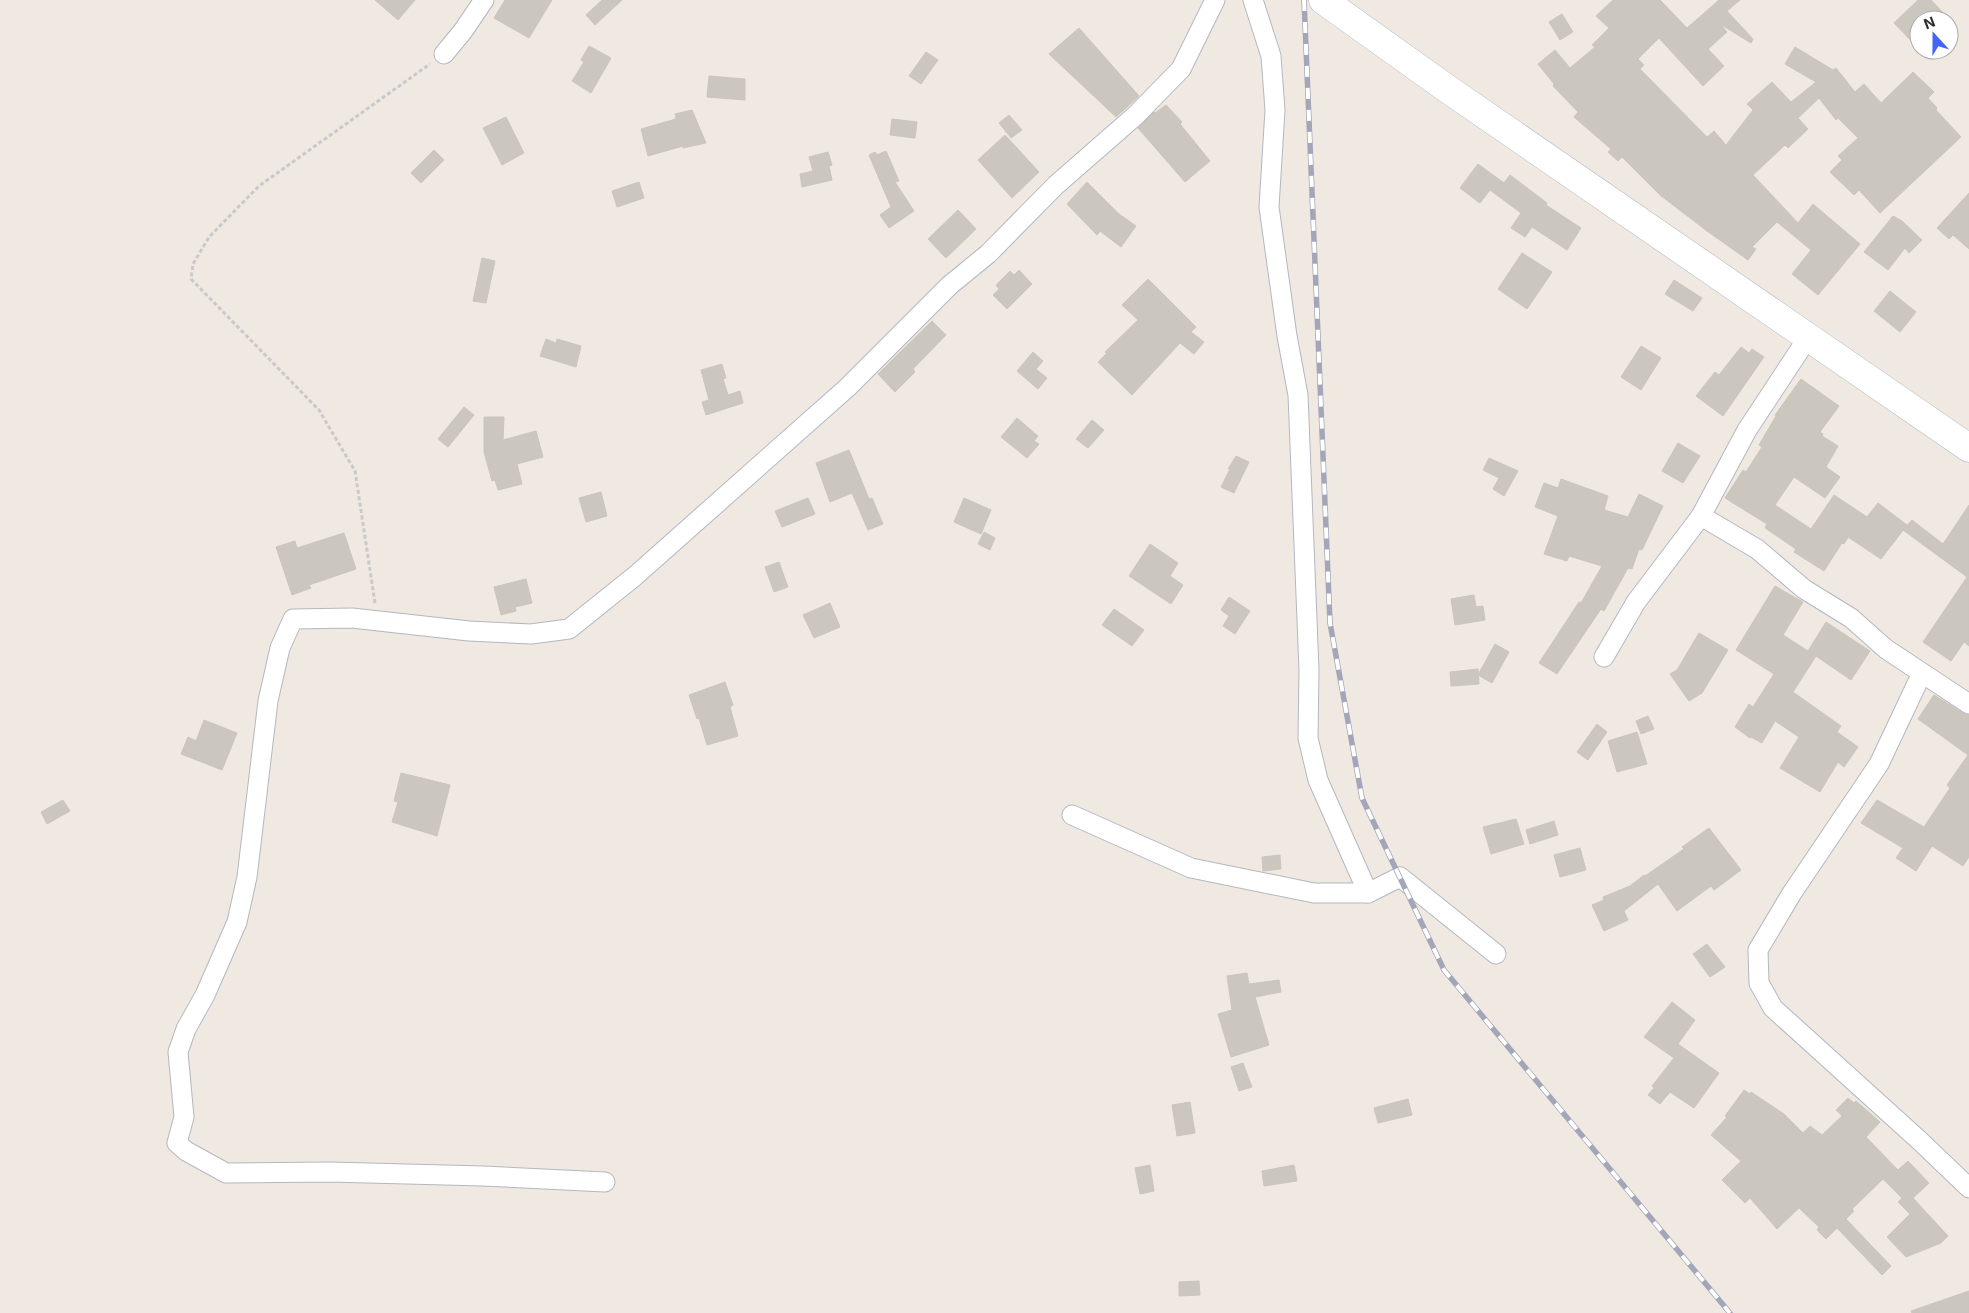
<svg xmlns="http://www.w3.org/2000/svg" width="1969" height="1313" viewBox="0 0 1969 1313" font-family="Inter,sans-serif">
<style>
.building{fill:#cbc7bf;stroke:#cbc5ba}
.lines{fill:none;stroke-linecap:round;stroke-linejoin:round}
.street-casing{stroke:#b4b7c1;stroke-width:21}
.secondary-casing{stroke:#b4b7c1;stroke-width:29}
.path{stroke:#c9c9c9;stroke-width:3;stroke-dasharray:4 2.5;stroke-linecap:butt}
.street{stroke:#fff;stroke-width:19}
.secondary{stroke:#fff;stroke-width:28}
.rail-casing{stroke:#a3a6b8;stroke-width:5.5}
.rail{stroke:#fff;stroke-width:4;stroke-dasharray:11;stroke-linecap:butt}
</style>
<rect width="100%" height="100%" fill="#efe9e1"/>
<g class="building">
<polygon points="375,0 415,0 398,20"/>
<polygon points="505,0 552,0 529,38 494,18"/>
<polygon points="602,0 622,0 595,25 586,15"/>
<polygon points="1613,0 1660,0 1687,28 1719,0 1740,0 1727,11 1753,39 1751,43 1720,24 1727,32 1708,49 1724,66 1703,86 1659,38 1638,59 1644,65 1640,69 1707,137 1714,131 1726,145 1753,110 1747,104 1772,82 1791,102 1816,82 1785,64 1795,47 1833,70 1836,68 1855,92 1864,84 1881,103 1913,72 1934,92 1928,98 1937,108 1936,110 1961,137 1880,213 1859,190 1854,195 1830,172 1842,160 1838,156 1858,138 1838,118 1836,120 1819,98 1798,118 1808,129 1788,148 1785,145 1753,175 1798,223 1813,204 1860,244 1818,295 1792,274 1811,250 1777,222 1752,247 1756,249 1748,260 1707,231 1660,195 1622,157 1618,161 1608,152 1611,149 1574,117 1578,112 1553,86 1554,84 1538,64 1555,50 1570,68 1595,47 1592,45 1609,28 1596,16"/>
<polygon points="1918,0 1931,0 1950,20 1919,20 1919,49 1894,23"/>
<polygon points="1562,14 1573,32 1560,40 1549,22"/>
<polygon points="1079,28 1139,96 1116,117 1049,54"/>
<polygon points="589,46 611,58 591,93 572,81 584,62 581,60"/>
<polygon points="926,52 938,60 921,84 909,76"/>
<polygon points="709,76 745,79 745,100 707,97"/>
<polygon points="1166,105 1182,122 1180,124 1210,161 1185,182 1138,128 1154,112 1155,113"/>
<polygon points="692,110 706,143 683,148 683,146 648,156 641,129 676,119 675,114"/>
<polygon points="1009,115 1022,130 1011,138 999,123"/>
<polygon points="506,117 524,153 502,165 483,128"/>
<polygon points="892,119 917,122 915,138 890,135"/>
<polygon points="1005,135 1039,172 1012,198 978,160"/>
<polygon points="434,150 444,160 421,183 411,173"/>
<polygon points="886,151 899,181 895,182 914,211 889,228 880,215 891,207 869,155 875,152 877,155"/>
<polygon points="828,152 832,165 829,166 832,180 802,187 800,174 813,171 809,157"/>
<polygon points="1478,164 1504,183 1510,175 1547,203 1546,205 1581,228 1567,250 1532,227 1525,237 1511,228 1521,213 1490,190 1480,203 1460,188"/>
<polygon points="639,182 644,198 617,207 612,191"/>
<polygon points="1087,182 1119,214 1136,226 1121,247 1100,231 1097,235 1067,204"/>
<polygon points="1969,193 1969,249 1953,235 1949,239 1937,228"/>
<polygon points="958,210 976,229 946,258 928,239"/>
<polygon points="1893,216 1902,221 1922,240 1909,253 1905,248 1888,270 1864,252"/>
<polygon points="1522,253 1552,272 1527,309 1498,289"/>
<polygon points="482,258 495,261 486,303 473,301"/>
<polygon points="1019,270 1032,284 1007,309 993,295 999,289 996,285 1010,271 1014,275"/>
<polygon points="1148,279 1196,327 1191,332 1204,342 1194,354 1180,343 1132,395 1098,362 1107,353 1105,352 1138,320 1122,305"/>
<polygon points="1674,280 1702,298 1693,311 1665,294"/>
<polygon points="1890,291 1916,312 1900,332 1874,311"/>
<polygon points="932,321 946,335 913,369 915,372 895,392 878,374"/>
<polygon points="546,339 556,343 557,339 581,346 576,367 540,356"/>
<polygon points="1641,346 1661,358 1641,390 1621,377"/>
<polygon points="1741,347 1749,353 1752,349 1764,357 1723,416 1696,396 1715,372 1719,375"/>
<polygon points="1033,352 1043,361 1036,369 1047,378 1038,389 1017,371"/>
<polygon points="722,364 726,378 723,379 728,395 740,391 743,403 706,415 702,402 709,400 701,370"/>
<polygon points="1801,379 1839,406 1820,432 1823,434 1822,436 1838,446 1826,467 1840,477 1825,498 1794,477 1775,505 1811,529 1834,495 1867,517 1878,503 1907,525 1881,559 1848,537 1844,544 1842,543 1824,571 1794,552 1796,549 1765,528 1767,524 1725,498 1743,470 1746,472 1762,447 1759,445 1776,416 1775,415"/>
<polygon points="464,407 474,415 448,447 438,439"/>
<polygon points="484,417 504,417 503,440 536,431 543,457 517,464 522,484 498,490 495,480 492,481 484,452"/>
<polygon points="1017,418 1038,436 1034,441 1039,444 1027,458 1001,437"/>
<polygon points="1092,420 1104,430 1088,448 1076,439"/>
<polygon points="1678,443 1700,456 1683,483 1662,471"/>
<polygon points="849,450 869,499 872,498 883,524 868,530 852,493 830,502 816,463"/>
<polygon points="1236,456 1249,462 1234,493 1221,487 1230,469 1228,469"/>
<polygon points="1489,458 1518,471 1504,496 1493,489 1499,478 1483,470"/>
<polygon points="1561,479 1608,496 1604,510 1628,517 1639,494 1663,506 1642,550 1639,549 1632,569 1628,568 1604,611 1601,609 1557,674 1539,663 1579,602 1581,603 1602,566 1569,556 1567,561 1544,554 1558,516 1535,507 1544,483 1558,488"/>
<polygon points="601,492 607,516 586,522 579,498"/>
<polygon points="808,498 815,514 782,527 775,511"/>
<polygon points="964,498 991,510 981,534 954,522"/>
<polygon points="1969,505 1969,646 1964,642 1951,661 1923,642 1967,577 1903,530 1912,520 1943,544"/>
<polygon points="984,532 995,538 990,550 978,544"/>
<polygon points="344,533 356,569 309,585 311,588 292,595 276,547 295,541 297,548"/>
<polygon points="1150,544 1178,563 1170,576 1183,585 1171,604 1129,576"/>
<polygon points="779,562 788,587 774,592 765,567"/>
<polygon points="526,579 532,603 515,607 516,611 501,615 494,587"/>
<polygon points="1775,586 1803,602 1783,635 1808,651 1826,622 1870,651 1851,680 1816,656 1793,692 1841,726 1837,732 1858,747 1844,767 1838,762 1820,792 1780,768 1799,737 1775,721 1762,743 1751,737 1750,738 1735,727 1749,704 1753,707 1774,674 1736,650"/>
<polygon points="1474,595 1476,607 1483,606 1485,620 1455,625 1451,599"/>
<polygon points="1229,597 1250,611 1235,634 1223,626 1229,616 1221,610"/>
<polygon points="830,603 840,627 814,638 803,615"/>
<polygon points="1114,609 1144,630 1132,646 1102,625"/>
<polygon points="1699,633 1728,650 1702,693 1689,701 1670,674 1677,670"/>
<polygon points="1495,644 1509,652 1492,683 1478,675"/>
<polygon points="1478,669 1479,684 1451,686 1450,672"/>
<polygon points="725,682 733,705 730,707 738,736 707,745 699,718 697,719 689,695"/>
<polygon points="1934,695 1963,713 1969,715 1969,857 1963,866 1932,846 1916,871 1896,858 1903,848 1861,823 1877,800 1924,827 1950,788 1947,785 1968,755 1918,719"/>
<polygon points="1648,716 1654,729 1641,734 1636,721"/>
<polygon points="204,720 237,733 222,770 181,754 188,737 196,741"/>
<polygon points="1597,724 1607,732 1588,760 1577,752"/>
<polygon points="1637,732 1647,764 1617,772 1608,741"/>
<polygon points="401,773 450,785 437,836 392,822 398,802 394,801"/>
<polygon points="63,800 70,811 47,824 41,812"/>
<polygon points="1516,819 1524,844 1491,854 1483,827"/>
<polygon points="1554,821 1558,835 1530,844 1526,830"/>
<polygon points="1709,828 1741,870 1714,890 1711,886 1677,911 1658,884 1624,911 1628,920 1604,931 1592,905 1604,900 1603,897 1630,886 1644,875 1645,876 1684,849 1682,847"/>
<polygon points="1580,848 1586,870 1560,877 1554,855"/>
<polygon points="1280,855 1281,869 1263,871 1262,857"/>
<polygon points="1707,944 1725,967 1710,977 1693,954"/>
<polygon points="1247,973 1249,984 1279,980 1281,992 1255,997 1269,1045 1231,1057 1218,1014 1232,1010 1227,976"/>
<polygon points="1672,1002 1695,1020 1678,1044 1719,1073 1694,1108 1670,1092 1660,1104 1648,1095 1654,1088 1652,1086 1674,1058 1644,1037"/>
<polygon points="1243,1063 1252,1087 1239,1091 1231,1067"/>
<polygon points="1744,1090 1750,1094 1751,1092 1784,1114 1803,1133 1810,1126 1822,1135 1842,1116 1836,1110 1848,1098 1854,1103 1856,1101 1880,1122 1866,1137 1898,1170 1908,1161 1929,1183 1913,1198 1948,1236 1941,1243 1906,1257 1887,1237 1910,1214 1898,1202 1902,1198 1883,1179 1852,1209 1854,1211 1846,1219 1891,1266 1882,1275 1837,1228 1826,1239 1817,1230 1819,1227 1799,1208 1777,1229 1750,1198 1745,1203 1722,1180 1741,1161 1711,1135 1727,1117 1725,1116"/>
<polygon points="1408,1099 1412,1115 1378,1123 1374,1108"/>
<polygon points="1190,1102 1195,1133 1177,1136 1172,1105"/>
<polygon points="1150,1165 1154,1191 1140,1194 1135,1168"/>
<polygon points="1294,1165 1297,1181 1264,1186 1262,1171"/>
<polygon points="1199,1281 1200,1295 1179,1296 1179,1282"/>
<polygon points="1969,1291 1969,1313 1912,1313 1911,1311"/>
</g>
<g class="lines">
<defs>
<g id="street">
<polyline points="1253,0 1271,56 1275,110 1269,207 1287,336 1298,395 1309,670 1308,738 1318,780 1368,893"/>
<polyline points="444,54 463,31 484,0"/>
<polyline points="1701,516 1757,549 1804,589 1851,618 1886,649 1969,704"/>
<polyline points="1604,657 1636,602 1701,516 1747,430 1809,336"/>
<polyline points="1922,673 1879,764 1792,893 1758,950 1759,983 1773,1008 1920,1141 1969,1188"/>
<polyline points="1072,815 1191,868 1314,893 1368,893 1400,877 1496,954"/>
<polyline points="605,1182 483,1176 330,1172 226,1173 186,1151 177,1143 184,1117 178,1052 186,1029 205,995 237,922 247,877 268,701 280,648 293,619 352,618 469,631 531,634 569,629 635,576 848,387 950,285 988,254 1056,185 1135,116 1181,69 1215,0"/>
</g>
<polyline id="secondary" points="1323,0 1449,90 1969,448"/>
</defs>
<use href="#street" class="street-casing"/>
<use href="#secondary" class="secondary-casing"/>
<polyline class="path" points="375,603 355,471 319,410 191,279 193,264 209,237 259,186 430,64"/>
<use href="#street" class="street"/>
<use href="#secondary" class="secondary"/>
<defs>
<polyline id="rail" points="1304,0 1330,623 1362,798 1444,970 1730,1313"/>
</defs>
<use href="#rail" class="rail-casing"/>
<use href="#rail" class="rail"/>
</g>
<g transform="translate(1934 35) rotate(339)"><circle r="24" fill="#ffffff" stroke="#ababab"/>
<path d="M0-4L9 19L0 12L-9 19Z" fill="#4264fb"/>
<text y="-8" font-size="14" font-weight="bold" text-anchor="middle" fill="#2e2e2e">N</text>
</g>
</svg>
